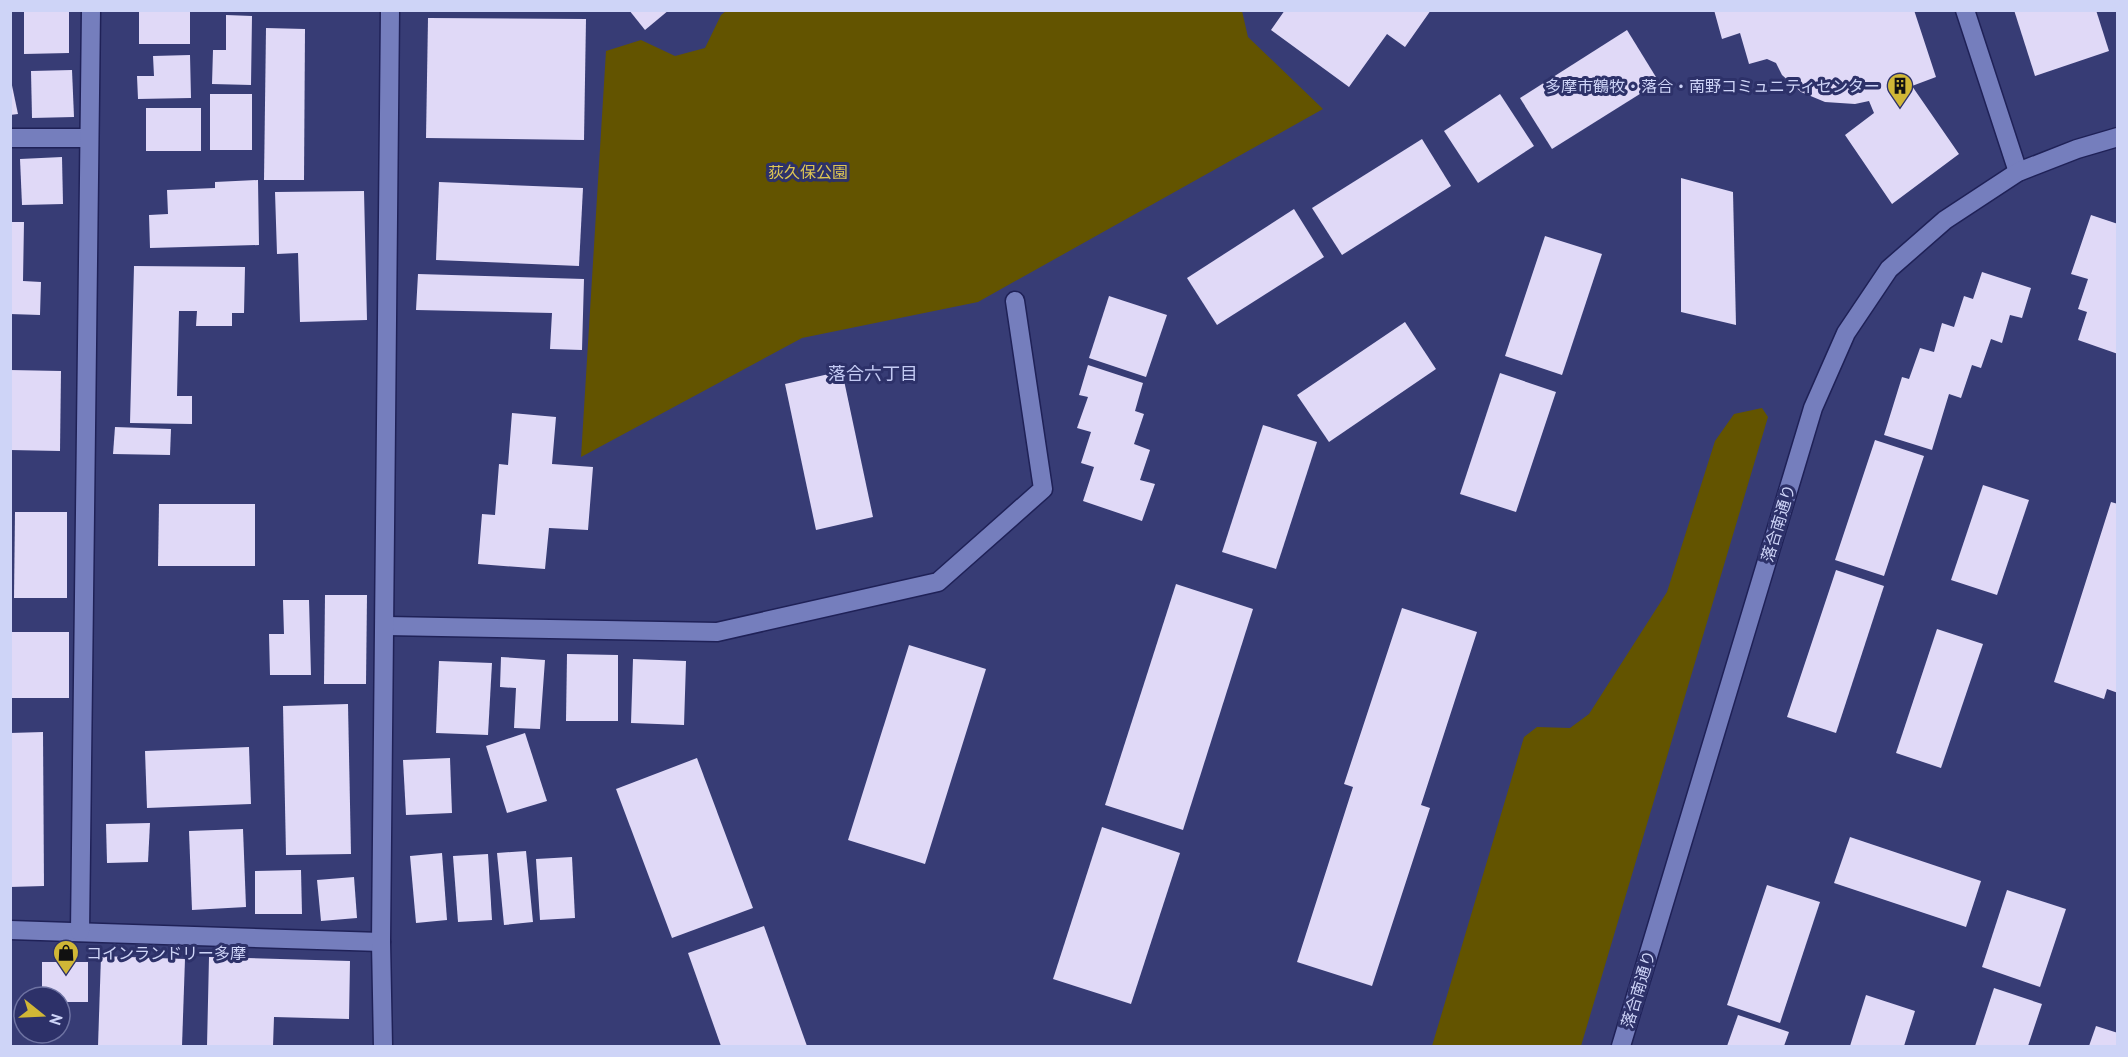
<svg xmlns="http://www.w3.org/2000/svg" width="2128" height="1057" viewBox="0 0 2128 1057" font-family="'PT Sans','Noto Sans JP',sans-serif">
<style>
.green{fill:#635400}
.building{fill:#e0d9f7}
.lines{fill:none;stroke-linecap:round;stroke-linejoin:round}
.street-casing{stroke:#1f2157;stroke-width:21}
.secondary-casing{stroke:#1f2157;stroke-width:21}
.street{stroke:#757ebd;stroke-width:18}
.secondary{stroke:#757ebd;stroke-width:18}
.labels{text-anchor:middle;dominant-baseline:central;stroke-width:6;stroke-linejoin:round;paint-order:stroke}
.poi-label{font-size:16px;fill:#ced4f7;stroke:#2d3169;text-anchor:end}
.park-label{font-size:16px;fill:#ddc554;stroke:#2d3169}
.street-label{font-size:16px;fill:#ced4f7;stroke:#2d3169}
.neighbourhood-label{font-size:18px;fill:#c4cbf4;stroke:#2d3169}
</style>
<rect width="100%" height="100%" fill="#373c75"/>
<g class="green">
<polygon points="726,11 1242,11 1248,37 1323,109 978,302 802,338 581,457 606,51 641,40 675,56 705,48 721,15"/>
<polygon points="1762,408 1768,417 1581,1046 1432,1046 1524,737 1537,727 1570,728 1589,714 1667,592 1715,441 1734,414"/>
</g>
<g class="building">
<polygon points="24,10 69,10 69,53 24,54"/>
<rect x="139" y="10" width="51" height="34"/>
<polygon points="629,10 669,10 645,30"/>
<polygon points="1285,10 1316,12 1431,10 1405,47 1387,34 1349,87 1271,30"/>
<polygon points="1714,10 1914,10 1936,77 1912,86 1959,154 1892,204 1845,135 1874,113 1869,101 1855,104 1825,102 1801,92 1782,75 1776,63 1767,59 1749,64 1740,33 1722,39"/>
<polygon points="2014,10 2096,10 2109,51 2035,76"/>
<polygon points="226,15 252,16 251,85 212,84 213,50 226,50"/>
<polygon points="428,18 586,19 584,140 426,138"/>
<polygon points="266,28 305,29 304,180 264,180"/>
<polygon points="1627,30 1659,82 1552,149 1520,98"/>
<polygon points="190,55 191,98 138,99 137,76 154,76 153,56"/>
<polygon points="72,70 74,117 32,118 31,71"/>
<polygon points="10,76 18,114 10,115"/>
<rect x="210" y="94" width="42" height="56"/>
<polygon points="1500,94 1534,146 1478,183 1444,131"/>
<rect x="146" y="108" width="55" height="43"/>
<polygon points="1422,139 1451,186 1342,255 1312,208"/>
<polygon points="62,157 63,204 22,205 20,159"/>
<polygon points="1681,178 1733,192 1736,325 1681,312"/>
<polygon points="258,180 259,245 150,248 149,215 168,214 167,190 215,188 215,182"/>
<polygon points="439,182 583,188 579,266 436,260"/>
<polygon points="364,191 367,320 300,322 298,253 277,254 275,192"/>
<polygon points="1294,209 1324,257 1217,325 1187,278"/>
<polygon points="2091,215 2118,224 2118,354 2078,340 2087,312 2078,309 2088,279 2071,274"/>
<polygon points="10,222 24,222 23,281 41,282 40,315 10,314"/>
<polygon points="1545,236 1602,254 1562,375 1505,356"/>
<polygon points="134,266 245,267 244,313 232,313 232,326 196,326 197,311 179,311 177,396 192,396 192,424 130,423"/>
<polygon points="1982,272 2031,288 2022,318 2010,315 2002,343 1991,339 1981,368 1972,365 1961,398 1949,394 1932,450 1884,435 1902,377 1909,379 1920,348 1934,352 1942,323 1954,327 1964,296 1973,299"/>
<polygon points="418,274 584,279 582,350 550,349 552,313 416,310"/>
<polygon points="1109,296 1167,315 1146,377 1089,358"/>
<polygon points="1405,322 1436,369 1329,442 1297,395"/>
<polygon points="1088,365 1143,383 1135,411 1144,414 1134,444 1150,450 1140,480 1155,484 1142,521 1083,501 1094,467 1081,463 1091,432 1077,428 1088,397 1079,395"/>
<polygon points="10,370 61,371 60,451 10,450"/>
<polygon points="842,371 873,517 816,530 785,384"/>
<polygon points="1500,373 1556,392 1516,512 1460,494"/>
<polygon points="512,413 556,417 552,464 593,467 588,530 549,528 545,569 478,564 482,514 495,515 499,464 508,465"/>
<polygon points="1263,425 1317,442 1276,569 1222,552"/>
<polygon points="115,427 171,429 170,455 113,454"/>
<polygon points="1875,440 1924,456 1884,576 1835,560"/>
<polygon points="1983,485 2029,500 1997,595 1951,580"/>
<polygon points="2111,502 2118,504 2118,693 2107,689 2104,699 2054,682"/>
<polygon points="159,504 255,504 255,566 158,566"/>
<polygon points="15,512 67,512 67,598 14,598"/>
<polygon points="1836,570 1884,586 1836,733 1787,717"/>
<polygon points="1176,584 1253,609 1183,830 1105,805"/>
<polygon points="325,595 367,595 366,684 324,684"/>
<polygon points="283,600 309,600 311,675 270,675 269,634 284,634"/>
<polygon points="1402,608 1477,632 1421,805 1430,808 1372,986 1297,962 1353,787 1344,784"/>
<polygon points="1937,629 1983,644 1941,768 1896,753"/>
<rect x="10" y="632" width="59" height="66"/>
<polygon points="909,645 986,669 925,864 848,840"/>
<polygon points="567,654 618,655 618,721 566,721"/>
<polygon points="501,657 545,660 540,729 514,728 516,688 500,687"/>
<polygon points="633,659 686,661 684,725 631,723"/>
<polygon points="439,661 492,663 488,735 436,733"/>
<polygon points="348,704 351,854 286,855 283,706"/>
<polygon points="43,732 44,886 10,887 10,733"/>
<polygon points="525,733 547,801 507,813 486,746"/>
<polygon points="249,747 251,804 147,808 145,751"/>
<polygon points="450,758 452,813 406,815 403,760"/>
<polygon points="697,758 753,908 672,938 616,789"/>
<polygon points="150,823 148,862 107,863 106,824"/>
<polygon points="1102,827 1180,853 1131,1004 1053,979"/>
<polygon points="243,829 246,907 192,910 189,831"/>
<polygon points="1850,837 1981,881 1966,927 1834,883"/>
<polygon points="526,851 533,922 504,925 497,853"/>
<polygon points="442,853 447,920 416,923 410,856"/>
<polygon points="488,854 492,920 458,922 453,856"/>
<polygon points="572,857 575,918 540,920 536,859"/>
<polygon points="301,870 302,914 255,914 255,871"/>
<polygon points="354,877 357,918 321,921 317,880"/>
<polygon points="1767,885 1820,902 1780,1023 1727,1005"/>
<polygon points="2007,890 2066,909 2040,987 1982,967"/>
<polygon points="764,926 807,1046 721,1046 688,953"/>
<polygon points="101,956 185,959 182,1046 98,1046"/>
<polygon points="209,957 350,961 349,1019 274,1017 273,1046 207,1046"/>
<polygon points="42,962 88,962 88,1002 60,1002 60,997 42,997"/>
<polygon points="1994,988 2042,1004 2028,1046 1975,1046"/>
<polygon points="1866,995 1915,1011 1904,1046 1850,1046"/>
<polygon points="1738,1015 1789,1032 1784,1046 1727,1046"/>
<polygon points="2096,1026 2118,1033 2118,1046 2089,1046"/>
</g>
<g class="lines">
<defs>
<g id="street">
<polyline points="1965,10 2018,172"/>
<polyline points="10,138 88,138"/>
<polyline points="386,626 717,632 938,582 1043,489 1015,301"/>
<polyline points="10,930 381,942"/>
<polyline points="80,932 91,10"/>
<polyline points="383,1046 381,942 390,10"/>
</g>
<polyline id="secondary" points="1621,1046 1813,408 1846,333 1889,269 1945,220 2018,172 2077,149 2118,137"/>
</defs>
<use href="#street" class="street-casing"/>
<use href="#secondary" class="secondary-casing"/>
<use href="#street" class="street"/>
<use href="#secondary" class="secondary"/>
</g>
<defs>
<symbol id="building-pin" viewBox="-11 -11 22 30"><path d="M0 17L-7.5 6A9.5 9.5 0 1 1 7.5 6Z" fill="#d1b736" stroke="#2d3169"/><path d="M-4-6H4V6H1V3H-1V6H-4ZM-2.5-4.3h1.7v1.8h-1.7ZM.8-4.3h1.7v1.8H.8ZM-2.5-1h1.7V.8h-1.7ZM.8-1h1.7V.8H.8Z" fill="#111"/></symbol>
<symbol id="shop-pin" viewBox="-11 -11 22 30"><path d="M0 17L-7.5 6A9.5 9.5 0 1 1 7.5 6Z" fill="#d1b736" stroke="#2d3169"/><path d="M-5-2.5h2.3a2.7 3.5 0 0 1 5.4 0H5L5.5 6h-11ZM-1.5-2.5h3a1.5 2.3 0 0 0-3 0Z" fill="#111"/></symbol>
</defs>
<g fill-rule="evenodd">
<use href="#building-pin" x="1885" y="71" width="30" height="40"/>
<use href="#shop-pin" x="51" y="938" width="30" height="40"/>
</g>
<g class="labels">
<g class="poi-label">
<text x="1880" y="86">多摩市鶴牧・落合・南野コミュニティセンター</text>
<text x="86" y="953" text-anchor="start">コインランドリー多摩</text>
</g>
<g class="park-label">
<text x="808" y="172">荻久保公園</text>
</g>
<g class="street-label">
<text transform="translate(1778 523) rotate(-73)">落合南通り</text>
<text transform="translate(1638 989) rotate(-73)">落合南通り</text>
</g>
<g class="neighbourhood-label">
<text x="873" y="373">落合六丁目</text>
</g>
</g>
<rect width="2128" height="1057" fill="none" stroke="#ced4f7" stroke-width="24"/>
<g transform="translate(42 1015) rotate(108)"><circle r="28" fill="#2d3169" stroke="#6d72a2" stroke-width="1.5"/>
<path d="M0-4.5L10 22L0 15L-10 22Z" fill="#d1b736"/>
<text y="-9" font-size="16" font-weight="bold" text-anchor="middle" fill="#ced4f7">N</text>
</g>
</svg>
